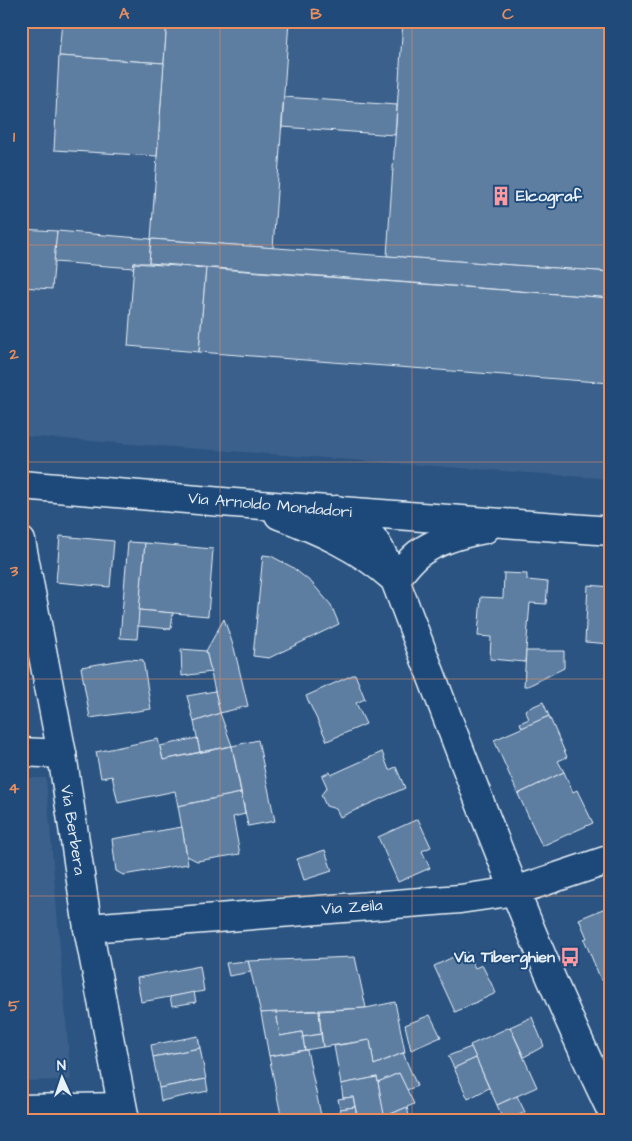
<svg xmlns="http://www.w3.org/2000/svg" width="632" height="1141" viewBox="0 0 632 1141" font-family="'Architects Daughter',sans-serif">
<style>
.built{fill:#3a608b}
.building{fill:#5d7da1;stroke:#e8f1f8}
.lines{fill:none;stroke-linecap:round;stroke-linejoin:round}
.minor-casing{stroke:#e8f1f8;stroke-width:31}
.minor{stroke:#1f4a7a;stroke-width:28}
.grid{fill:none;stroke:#e88e5f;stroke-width:1;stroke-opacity:0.55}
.labels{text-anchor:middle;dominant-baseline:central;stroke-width:4;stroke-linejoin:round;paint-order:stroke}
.poi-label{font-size:16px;font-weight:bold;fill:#e8f1f8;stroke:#1f4a7a;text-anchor:start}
.street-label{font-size:16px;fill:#e8f1f8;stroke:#1f4a7a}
.neatline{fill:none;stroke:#e88e5f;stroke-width:2}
.grid-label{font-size:16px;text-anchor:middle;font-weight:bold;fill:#e88e5f}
</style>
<rect width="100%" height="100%" fill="#2b5482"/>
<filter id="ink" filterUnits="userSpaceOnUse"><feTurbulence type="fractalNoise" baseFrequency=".02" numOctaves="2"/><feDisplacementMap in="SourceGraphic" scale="10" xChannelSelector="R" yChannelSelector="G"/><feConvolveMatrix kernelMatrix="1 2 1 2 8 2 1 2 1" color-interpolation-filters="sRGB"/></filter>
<g filter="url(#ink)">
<g class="built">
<polygon points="21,21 611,21 611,479 21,436"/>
<polygon points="21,778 46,778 71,1080 21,1081"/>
</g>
<g class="building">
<polygon points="62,21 167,21 164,63 59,56"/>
<polygon points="167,21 289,21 273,248 151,239"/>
<polygon points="403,21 611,21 611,272 387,256"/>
<polygon points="59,56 164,63 157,156 54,150"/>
<polygon points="284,97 397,105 395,135 282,127"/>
<polygon points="21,229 57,231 52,289 21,287"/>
<polygon points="57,231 151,239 149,263 134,263 134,268 54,262"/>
<polygon points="151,239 611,272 611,298 149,263"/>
<polygon points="134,263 206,268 199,352 128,346"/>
<polygon points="206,268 611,298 611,383 199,352"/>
<polygon points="60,536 114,541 110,587 56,582"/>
<polygon points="128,542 145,543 137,639 120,638"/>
<polygon points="145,543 213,549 208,616 139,610"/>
<polygon points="263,555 271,556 292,567 312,583 331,605 339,624 269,658 253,656"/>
<polygon points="504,573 527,574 527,580 548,582 546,604 530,603 525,662 490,659 491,637 478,636 481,597 503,598"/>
<polygon points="588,585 611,587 611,644 585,642"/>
<polygon points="139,610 173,613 171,629 138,626"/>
<polygon points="224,619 234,648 248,706 220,713 206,651"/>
<polygon points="181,649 206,651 211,672 182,676"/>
<polygon points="526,651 564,651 564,668 528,686 524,686"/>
<polygon points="128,659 143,660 151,709 90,718 81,667"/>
<polygon points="355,674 365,699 356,703 366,724 327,741 306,696"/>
<polygon points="215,691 220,713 194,722 187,696"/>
<polygon points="543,702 549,716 522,728 520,723 529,719 525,710"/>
<polygon points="220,713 232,746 200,752 194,722"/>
<polygon points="549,716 567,757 558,761 564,772 518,794 494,740"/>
<polygon points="197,738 200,752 163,760 160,746"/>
<polygon points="158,739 163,760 232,746 241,793 178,806 175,791 118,803 112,776 101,778 96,752"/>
<polygon points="258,740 275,821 248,826 232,746"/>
<polygon points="382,752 389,770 396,767 405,788 340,817 336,809 326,806 321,795 327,787 322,776 330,772 331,775"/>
<polygon points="564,772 573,792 577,790 593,823 542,846 518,794"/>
<polygon points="241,793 245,814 233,817 240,854 197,861 187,856 178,806"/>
<polygon points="418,819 431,847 422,851 430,868 398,882 378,837"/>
<polygon points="182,827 188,864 123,875 116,871 112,839"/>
<polygon points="325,850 332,871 304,880 297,859"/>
<polygon points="610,906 611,908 611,995 604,979 601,980 584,939 587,938 579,919"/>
<polygon points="466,951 475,968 482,965 496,993 455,1012 434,966"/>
<polygon points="355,957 366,1008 261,1013 248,961"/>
<polygon points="248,961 251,972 229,976 226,963"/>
<polygon points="200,966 204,991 141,1002 137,978"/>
<polygon points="194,992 196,1002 172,1006 170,997"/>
<polygon points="395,1002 405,1052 374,1065 370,1040 323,1047 319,1011 366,1008"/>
<polygon points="319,1011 321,1034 303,1037 302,1032 280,1036 276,1012"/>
<polygon points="276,1012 280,1036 302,1032 305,1050 269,1056 261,1013"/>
<polygon points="430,1015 441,1037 411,1050 405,1025"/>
<polygon points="532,1017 544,1046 524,1057 510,1027"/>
<polygon points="510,1027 537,1087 497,1105 470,1045"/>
<polygon points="321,1034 323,1047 305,1050 303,1037"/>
<polygon points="198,1036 200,1048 153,1057 151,1045"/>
<polygon points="370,1040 374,1065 403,1053 417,1086 407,1090 399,1073 378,1082 377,1077 341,1084 334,1046"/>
<polygon points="471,1047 476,1058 454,1068 448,1056"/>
<polygon points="200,1048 206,1079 159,1088 153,1057"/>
<polygon points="307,1050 322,1120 282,1120 269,1056"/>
<polygon points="476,1058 489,1088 468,1099 454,1068"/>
<polygon points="399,1073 414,1104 384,1117 378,1082"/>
<polygon points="377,1077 385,1120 358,1120 353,1097 343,1098 341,1084"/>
<polygon points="206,1079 208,1091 161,1101 159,1088"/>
<polygon points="517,1096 525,1112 509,1120 503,1120 497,1105"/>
<polygon points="353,1097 355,1107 340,1109 338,1099"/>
<polygon points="355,1107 358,1120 342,1120 340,1109"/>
<polygon points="407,1107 410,1120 385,1120 384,1117"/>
</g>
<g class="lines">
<defs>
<g id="minor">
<polyline points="21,485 234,503 611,531"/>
<path d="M337,510c34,16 43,38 58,70 68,178 133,358 216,530"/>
<path d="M279,515c40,15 81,33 113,62"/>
<polyline points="21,541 62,754 88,928 125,1120"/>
<path d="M395,580c7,-9 14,-19 23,-26 19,-14 45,-21 67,-25"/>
<polyline points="21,752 62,754"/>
<polyline points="88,928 460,899 515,891 611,859"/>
<polyline points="21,1109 122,1107"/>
</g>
</defs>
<use href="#minor" class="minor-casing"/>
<use href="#minor" class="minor"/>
</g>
</g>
<path class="grid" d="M220,21v1099M412,21v1099M21,245h590M21,462h590M21,679h590M21,896h590"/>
<defs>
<symbol id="building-bare" viewBox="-9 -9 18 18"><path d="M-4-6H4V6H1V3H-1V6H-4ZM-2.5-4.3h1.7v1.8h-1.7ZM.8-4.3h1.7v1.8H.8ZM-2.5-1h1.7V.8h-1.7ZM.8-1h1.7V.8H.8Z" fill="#ff9aa2" stroke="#1f4a7a" stroke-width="2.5" paint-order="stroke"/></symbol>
<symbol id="bus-bare" viewBox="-9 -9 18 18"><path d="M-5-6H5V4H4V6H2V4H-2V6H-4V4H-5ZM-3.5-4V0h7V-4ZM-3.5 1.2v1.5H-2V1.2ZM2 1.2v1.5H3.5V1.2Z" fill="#ff9aa2" stroke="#1f4a7a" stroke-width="2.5" paint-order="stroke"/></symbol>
</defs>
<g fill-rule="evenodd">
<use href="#building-bare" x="487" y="182" width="28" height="28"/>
<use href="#bus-bare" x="556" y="943" width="28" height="28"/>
</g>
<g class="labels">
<g class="poi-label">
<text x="516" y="196">Elcograf</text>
<text x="555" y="957" text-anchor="end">Via Tiberghien</text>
</g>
<g class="street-label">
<text transform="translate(270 505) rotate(5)">Via Arnoldo Mondadori</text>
<text transform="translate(73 830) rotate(81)">Via Berbera</text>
<text transform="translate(352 907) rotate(-4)">Via Zeila</text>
</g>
</g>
<rect width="632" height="1141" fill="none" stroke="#1f4a7a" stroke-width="55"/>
<g transform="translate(62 1078) rotate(357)" stroke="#1f4a7a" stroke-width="4" paint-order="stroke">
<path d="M0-4L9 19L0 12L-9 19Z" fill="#e8f1f8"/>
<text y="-8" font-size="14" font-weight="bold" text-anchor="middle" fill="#e8f1f8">N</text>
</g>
<rect x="28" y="28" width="576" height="1086" class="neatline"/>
<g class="grid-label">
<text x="124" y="19">A</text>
<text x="316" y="19">B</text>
<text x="508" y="19">C</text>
<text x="14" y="142">1</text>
<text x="14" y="359">2</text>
<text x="14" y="576">3</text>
<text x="14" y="793">4</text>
<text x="14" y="1011">5</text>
</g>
</svg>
